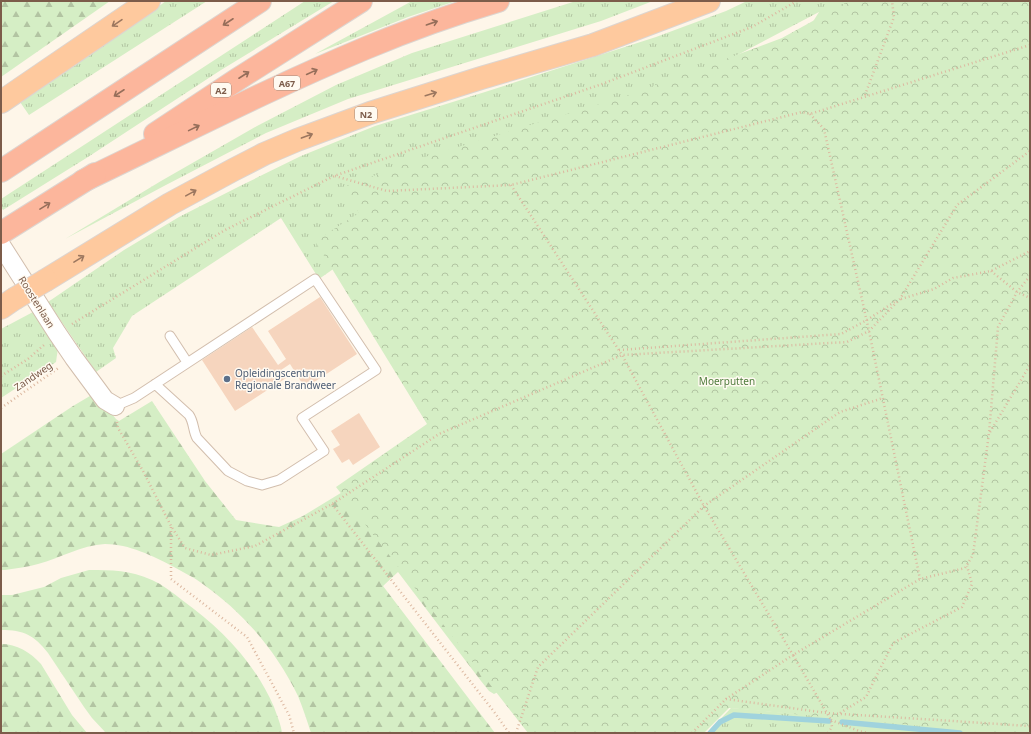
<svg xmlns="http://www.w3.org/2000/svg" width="1031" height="734" viewBox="0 0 1031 734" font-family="'Noto Sans',sans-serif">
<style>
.grass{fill:url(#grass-tufts)}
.forest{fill:url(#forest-firs)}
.park{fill:url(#park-crowns)}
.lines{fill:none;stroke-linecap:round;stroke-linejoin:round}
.stream{stroke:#a0d3dd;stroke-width:5.5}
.building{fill:#f6d5be}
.service-casing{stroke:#d2bead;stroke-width:11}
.minor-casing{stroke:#d2bead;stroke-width:20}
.trunk-casing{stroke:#ddd5d0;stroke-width:24}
.motorway-casing{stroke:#ddd5d0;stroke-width:24}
.path{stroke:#dcb8a0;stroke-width:2.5;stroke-dasharray:1 3;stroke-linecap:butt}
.service{stroke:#fff;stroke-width:9}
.minor{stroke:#fff;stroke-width:18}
.trunk{stroke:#fec99e;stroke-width:22}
.motorway{stroke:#fcb69c;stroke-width:22}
.trunk-bridge-casing{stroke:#ddd5d0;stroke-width:24;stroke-linecap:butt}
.trunk-bridge{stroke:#fec99e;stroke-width:22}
.oneway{stroke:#966e5a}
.oneway2{stroke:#9c775f}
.service-dot{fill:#5c6f8a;stroke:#fffaf1;stroke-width:1.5}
.labels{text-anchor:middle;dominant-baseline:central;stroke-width:3;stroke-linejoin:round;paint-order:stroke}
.shield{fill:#fffaf1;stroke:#a38b7c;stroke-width:1}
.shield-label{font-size:9px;font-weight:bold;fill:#7c5c4a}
.street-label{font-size:10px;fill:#7c5c4a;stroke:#fffaf1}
.service-label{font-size:10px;fill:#4e5e75;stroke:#fffaf1;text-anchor:start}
.park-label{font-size:10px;fill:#4f7c3d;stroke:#fffaf1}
</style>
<defs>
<pattern id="grass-tufts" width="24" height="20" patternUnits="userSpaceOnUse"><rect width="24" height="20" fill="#d5eec5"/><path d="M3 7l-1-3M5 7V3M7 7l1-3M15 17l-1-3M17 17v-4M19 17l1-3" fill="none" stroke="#b2c4a2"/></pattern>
<pattern id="forest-firs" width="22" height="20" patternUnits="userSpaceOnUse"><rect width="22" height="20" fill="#d5eec5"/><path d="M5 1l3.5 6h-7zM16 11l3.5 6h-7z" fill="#b2c4a2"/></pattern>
<pattern id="park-crowns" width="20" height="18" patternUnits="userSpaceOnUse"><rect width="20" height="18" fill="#d5eec5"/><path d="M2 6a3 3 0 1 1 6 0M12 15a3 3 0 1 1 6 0" fill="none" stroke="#b2c4a2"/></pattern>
</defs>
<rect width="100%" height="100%" fill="#fef6e9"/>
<g class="grass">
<polygon points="166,1 207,1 29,115 20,102 133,25"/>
<polygon points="305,1 334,1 221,70 88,157 3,210 1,207 1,199"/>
<polygon points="412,1 456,1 408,17 315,54"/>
<polygon points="576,1 653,1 601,21 348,99 266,133 164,186 65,239 161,181 257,126 336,85 412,53"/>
<polygon points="747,1 1030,1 809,28 819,12 339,265 319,279 281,218 132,316 113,348 116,358 96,372 48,302 124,250 179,217 240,186 301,156 375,126 485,92 656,37 726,11"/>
<polygon points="33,312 58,348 56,362 1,398 1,329"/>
<polygon points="731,708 1024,733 707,733"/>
</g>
<g class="forest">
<polygon points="2,1 110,1 1,77 1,2"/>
<path d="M95,393l21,26 3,2 33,-20 53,80 31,39 43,7 24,-11 128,-78 67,254 -4,2 -5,-3 -8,-10 -83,-109 -15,14 112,147h-184c-4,-12 -8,-25 -13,-37 -23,-47 -55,-84 -98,-114 -8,-6 -18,-10 -26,-15 -21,-11 -45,-23 -69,-23 -24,1 -44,14 -67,20 -10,3 -22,4 -33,6h-4v-116l72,-48z"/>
<path d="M89,570c23,0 41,0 63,10 11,5 20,12 30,20 39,28 73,63 92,107 3,9 7,17 8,26h-176l-14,-15 -8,-11 -36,-54c-14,-18 -24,-23 -47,-23v-35h11l32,-8 17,-9z"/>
<path d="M1,644c16,0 29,8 40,20l31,51 15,18h-86z"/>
</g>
<polygon class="park" points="849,1 1030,1 1030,733 995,733 729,708 704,733 528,733 336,487 427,424 315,241 359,213 343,187 425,157 623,97 782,38"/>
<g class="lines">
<g class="stream">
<polyline points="842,722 960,733"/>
<polyline points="710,733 720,722 734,715 829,721"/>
</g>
</g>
<g class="building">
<polygon points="320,297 357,354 305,388 290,364 281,370 286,378 235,411 202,360 252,327 278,365 286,359 268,331"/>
<polygon points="359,413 380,447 353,465 349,459 342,463 333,449 340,445 331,431"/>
</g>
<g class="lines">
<defs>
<g id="service">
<polyline points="170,336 187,362"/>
<path d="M115,406l19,-8 181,-119 61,91 -74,48 22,33 -45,29 -17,5 -15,-4 -19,-10 -31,-33c-4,-7 -3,-16 -8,-23l-34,-31"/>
</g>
<polyline id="minor" points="1,245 57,333 74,358 105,400 115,406"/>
<g id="trunk">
<polyline points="1,102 149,1"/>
<polyline points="46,280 170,204 233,170 264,154 297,140 370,113 481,78 593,45 709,1"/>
<polyline points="1,308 14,299"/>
</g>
<g id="motorway">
<polyline points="155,134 238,79 361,1"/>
<polyline points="1,171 260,1"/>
<path d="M83,181c94,-45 187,-93 283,-133 43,-18 88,-34 132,-47"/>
<polyline points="1,233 95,174"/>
</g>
</defs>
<use href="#service" class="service-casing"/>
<use href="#minor" class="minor-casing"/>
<use href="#trunk" class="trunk-casing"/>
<use href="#motorway" class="motorway-casing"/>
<g class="path">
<polyline points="865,95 894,17 892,1"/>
<polyline points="810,114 824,129 869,331 920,579"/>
<polyline points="335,176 387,191 511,185 802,112 810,114 1030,45"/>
<polyline points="511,185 622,355 704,506 793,655 726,699"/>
<polyline points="991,271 1017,292 1030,298"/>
<polyline points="901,299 934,289 953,278 991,271 1030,251"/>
<polyline points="72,324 225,230 334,176 602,84 752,27 797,1"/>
<polyline points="619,350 841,334 867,320 896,301"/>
<polyline points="1,376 28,359 44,345"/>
<polyline points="1,408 60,367"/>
<polyline points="117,422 118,428 143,471 171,526 185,548 211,555 255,546 332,504 439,434 622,355 847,342 869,331 900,299 957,205 1030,151"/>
<polyline points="990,432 1030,365"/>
<polyline points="332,504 495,713 509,733"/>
<polyline points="171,527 171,579 247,637 289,715 294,733"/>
<polyline points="840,713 866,697 893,643 962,607 972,584 967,566"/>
<polyline points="831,720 859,731 868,733"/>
<polyline points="516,733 538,667 704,506 840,412 883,398"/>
<polyline points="692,733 726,699 827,713 1030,726"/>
<polyline points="828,733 832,727 831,720 793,655 920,579 965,568 973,555 989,433 998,327 1017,292 1030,276"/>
</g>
<use href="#service" class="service"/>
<use href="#minor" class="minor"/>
<use href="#trunk" class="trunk"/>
<use href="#motorway" class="motorway"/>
<defs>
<polyline id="trunk-bridge" points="14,299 46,280"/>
</defs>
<use href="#trunk-bridge" class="trunk-bridge-casing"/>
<use href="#trunk-bridge" class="trunk-bridge"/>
</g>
<defs><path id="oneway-shaft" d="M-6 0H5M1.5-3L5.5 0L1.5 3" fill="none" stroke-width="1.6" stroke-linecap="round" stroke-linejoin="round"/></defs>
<g class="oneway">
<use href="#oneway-shaft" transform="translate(228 22) rotate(147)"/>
<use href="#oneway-shaft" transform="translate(432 23) rotate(-19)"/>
<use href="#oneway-shaft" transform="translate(312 72) rotate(-25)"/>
<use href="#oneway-shaft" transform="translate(244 75) rotate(-33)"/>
<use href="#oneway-shaft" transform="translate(119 93) rotate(147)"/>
<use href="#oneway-shaft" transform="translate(194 128) rotate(-26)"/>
<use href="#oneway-shaft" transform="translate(45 206) rotate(-32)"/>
</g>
<g class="oneway2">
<use href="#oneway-shaft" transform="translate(117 23) rotate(146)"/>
<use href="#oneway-shaft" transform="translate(431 94) rotate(-17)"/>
<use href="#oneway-shaft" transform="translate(307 136) rotate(-20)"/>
<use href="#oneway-shaft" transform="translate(191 193) rotate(-29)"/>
<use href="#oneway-shaft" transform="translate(79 259) rotate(-32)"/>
</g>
<circle class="service-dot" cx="227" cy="379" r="4"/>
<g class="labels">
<g class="shield">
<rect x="274" y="76" width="26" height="14" rx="3"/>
<rect x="211" y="83" width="20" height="14" rx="3"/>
<rect x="355" y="107" width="22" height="14" rx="3"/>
</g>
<g class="shield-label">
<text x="287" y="83">A67</text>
<text x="221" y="90">A2</text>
<text x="366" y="114">N2</text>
</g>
<g class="street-label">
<text transform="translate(37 302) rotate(58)">Roostenlaan</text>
<text transform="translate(33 376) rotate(-34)">Zandweg</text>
</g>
<g class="service-label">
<text x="235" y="373">Opleidingscentrum<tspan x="235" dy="12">Regionale Brandweer</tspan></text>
</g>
<g class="park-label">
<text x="727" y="381">Moerputten</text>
</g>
</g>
<rect width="1031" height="734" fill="none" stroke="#7c5c4a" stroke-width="4"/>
</svg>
